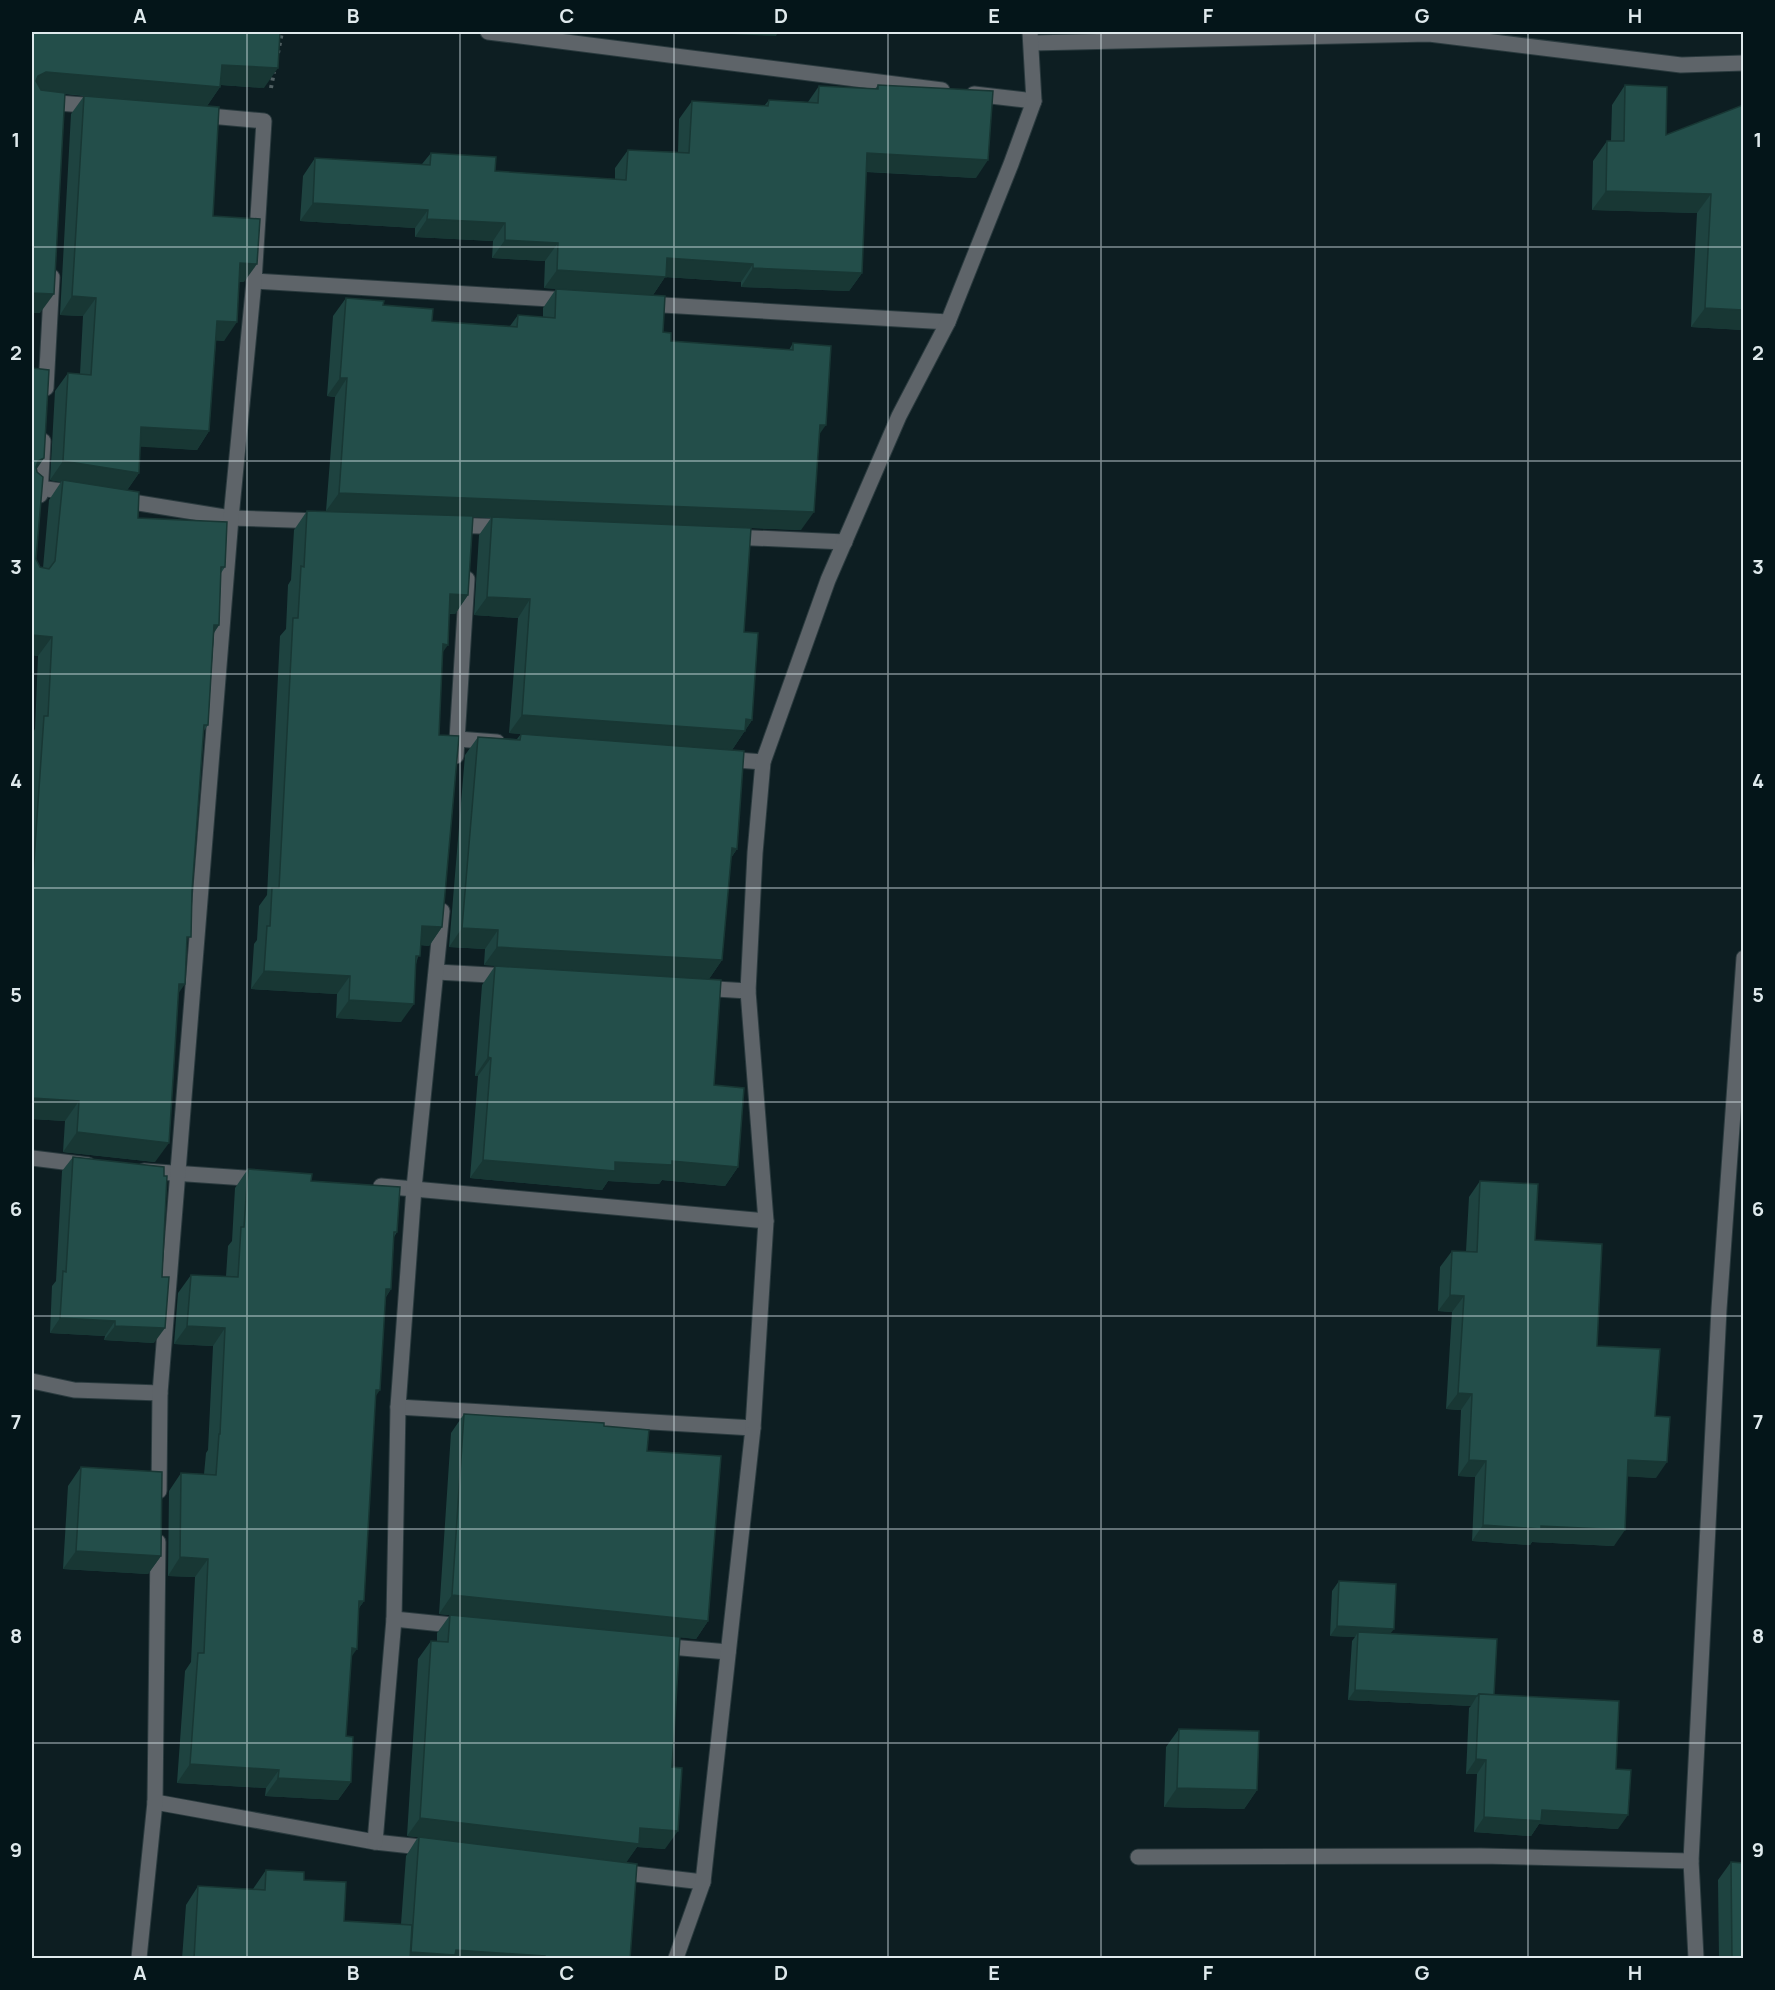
<svg xmlns="http://www.w3.org/2000/svg" width="1775" height="1990" viewBox="0 0 1775 1990" font-family="Manrope,sans-serif">
<style>
.lines{fill:none;stroke-linecap:round;stroke-linejoin:round}
.minor-casing{stroke:#2a3a3e;stroke-width:17}
.path{stroke:#516063;stroke-width:4;stroke-dasharray:3 4.5;stroke-linecap:butt}
.minor{stroke:#5e6469;stroke-width:15}
.wall{fill:#1e4340}
.shaded-wall{fill:#183734}
.building{fill:#234e4a;stroke:#183734;stroke-width:1.5}
.grid{fill:none;stroke:#dfe9ec;stroke-width:1.5;stroke-opacity:0.55}
.neatline{fill:none;stroke:#dfe9ec;stroke-width:2}
.grid-label{font-size:20px;text-anchor:middle;font-weight:bold;fill:#dfe9ec}
</style>
<rect width="100%" height="100%" fill="#0d1e22"/>
<g class="lines">
<defs>
<g id="minor">
<polyline points="488,32 942,90"/>
<polyline points="1032,43 1429,34 1681,65 1744,63"/>
<polyline points="974,94 1034,101"/>
<polyline points="32,101 97,106"/>
<polyline points="254,281 568,300"/>
<polyline points="646,304 948,322"/>
<polyline points="46,388 52,277"/>
<polyline points="32,487 76,493"/>
<polyline points="40,495 43,441"/>
<polyline points="120,500 231,518 320,521"/>
<polyline points="452,525 506,527"/>
<polyline points="731,537 845,542"/>
<polyline points="457,739 497,742"/>
<polyline points="456,756 467,579"/>
<polyline points="724,759 763,762"/>
<polyline points="437,972 508,976"/>
<polyline points="700,988 748,991"/>
<polyline points="32,1158 88,1165"/>
<polyline points="144,1171 261,1179"/>
<polyline points="381,1186 766,1221"/>
<polyline points="32,1381 74,1390 160,1393"/>
<polyline points="398,1407 753,1428"/>
<polyline points="159,1491 160,1393 231,518 254,281 264,121 199,115"/>
<polyline points="394,1619 462,1626"/>
<polyline points="659,1646 728,1652"/>
<polyline points="155,1802 375,1842 430,1848"/>
<polyline points="375,1842 394,1619 398,1407 414,1188 442,911"/>
<polyline points="1138,1857 1481,1856 1691,1861"/>
<polyline points="618,1872 703,1882"/>
<polyline points="139,1958 155,1802 158,1542"/>
<polyline points="676,1958 703,1882 753,1428 766,1221 748,991 755,853 763,762 828,580 899,416 948,322 1011,164 1034,101 1030,32"/>
<polyline points="1696,1958 1691,1861 1719,1309 1744,958"/>
</g>
</defs>
<use href="#minor" class="minor-casing"/>
<g class="path">
<polyline points="278,53 282,32"/>
<polyline points="271,88 274,72"/>
</g>
<use href="#minor" class="minor"/>
</g>
<g class="wall">
<polygon points="32,32 264,88 221,85 220,87 207,106 213,216 244,282 239,282 224,341 216,340 209,431 197,450 140,446 139,473 127,490 138,518 225,567 221,573 219,625 214,633 208,725 203,732 187,943 178,995 155,1162 63,1152 65,1121 32,1119 32,734 35,729 38,656 32,655 32,368 44,458 36,469 36,559 40,567 43,568 49,500 61,482 50,480 55,391 68,373 80,374 83,316 60,315 71,114 84,96 65,94 40,313 32,313"/>
<polygon points="878,85 976,178 866,172 862,273 849,291 741,287 741,282 665,277 653,295 544,288 545,261 492,258 493,241 415,237 415,228 300,221 303,176 315,158 422,164 431,153 495,171 615,179 615,168 628,150 678,152 679,119 692,101 764,106 769,100 808,102 819,86 875,89"/>
<polygon points="1625,85 1666,135 1743,105 1743,330 1691,327 1697,213 1592,210 1593,161 1607,141 1611,141 1612,105"/>
<polygon points="556,289 663,332 671,341 789,350 793,343 819,435 801,530 704,526 744,632 752,720 732,750 509,733 518,618 474,615 479,535 491,518 473,517 468,595 455,614 449,614 442,652 439,735 442,927 429,946 421,945 401,1022 336,1018 337,994 251,989 254,944 257,940 259,906 267,895 280,636 286,629 288,585 291,580 294,530 307,511 386,513 326,511 335,397 327,396 333,316 346,298 383,305 432,321 510,326 518,315 543,317 543,308"/>
<polygon points="521,734 737,849 731,858 722,960 709,979 484,965 485,949 449,947 465,755 478,737 517,739"/>
<polygon points="495,966 714,1085 738,1167 725,1186 662,1180 659,1184 608,1181 602,1190 470,1178 478,1076 475,1076 482,985"/>
<polygon points="73,1157 154,1343 104,1340 105,1336 50,1333 52,1286 56,1281 62,1171"/>
<polygon points="248,1169 311,1181 397,1232 394,1237 391,1289 386,1297 375,1397 364,1601 359,1608 351,1657 346,1736 351,1782 338,1800 265,1796 266,1788 177,1783 185,1671 191,1662 195,1577 168,1576 169,1491 181,1473 204,1474 206,1453 208,1450 213,1346 174,1344 178,1293 191,1275 226,1276 228,1246 232,1241 235,1188"/>
<polygon points="1480,1181 1535,1240 1597,1346 1655,1416 1656,1478 1627,1476 1614,1546 1532,1542 1530,1545 1472,1541 1475,1477 1458,1476 1461,1410 1446,1409 1452,1312 1438,1311 1440,1267 1452,1251 1466,1251 1469,1197"/>
<polygon points="464,1414 604,1426 647,1451 708,1621 696,1639 680,1637 665,1849 637,1847 626,1862 630,1959 182,1959 186,1905 198,1886 253,1889 266,1870 304,1880 344,1921 401,1924 406,1856 418,1837 407,1836 418,1659 431,1641 437,1641 437,1633 450,1615 439,1614 451,1433"/>
<polygon points="81,1467 161,1556 148,1574 63,1569 68,1486"/>
<polygon points="1339,1581 1391,1633 1616,1769 1618,1829 1539,1824 1531,1836 1474,1832 1477,1774 1466,1774 1469,1708 1471,1706 1348,1700 1352,1641 1355,1637 1330,1636 1332,1591"/>
<polygon points="1179,1729 1257,1790 1244,1809 1164,1807 1166,1747"/>
<polygon points="1731,1862 1743,1959 1719,1959 1718,1880"/>
</g>
<g class="shaded-wall">
<polygon points="624,32 656,32 655,33"/>
<polygon points="732,32 778,32 776,36 731,34"/>
<polygon points="833,32 882,32 880,34"/>
<polygon points="222,65 278,68 264,88 208,84"/>
<polygon points="46,72 220,87 207,106 33,91 38,76"/>
<polygon points="867,153 988,160 976,178 855,171"/>
<polygon points="1606,191 1711,194 1697,213 1592,210"/>
<polygon points="313,203 428,210 415,228 300,221"/>
<polygon points="427,219 505,223 493,241 415,237"/>
<polygon points="505,240 558,243 545,261 492,258"/>
<polygon points="667,258 753,264 741,282 665,277 653,295 544,288 557,270"/>
<polygon points="240,263 257,264 244,282 227,281"/>
<polygon points="753,268 862,273 849,291 741,287"/>
<polygon points="32,293 54,294 40,313 32,313"/>
<polygon points="72,296 96,298 83,316 60,315"/>
<polygon points="1705,308 1743,310 1743,330 1691,327"/>
<polygon points="217,321 237,322 224,341 204,340"/>
<polygon points="340,378 347,378 335,397 327,396"/>
<polygon points="820,425 826,425 813,443"/>
<polygon points="141,427 209,431 197,450 128,446"/>
<polygon points="44,458 32,476 38,461"/>
<polygon points="63,461 139,473 126,492 63,480 61,482 50,480"/>
<polygon points="339,493 814,512 801,530 326,511"/>
<polygon points="450,594 468,595 455,614 437,613"/>
<polygon points="487,597 530,599 518,618 474,615"/>
<polygon points="214,625 219,625 205,645"/>
<polygon points="32,635 52,637 38,656 32,655"/>
<polygon points="443,644 448,645 435,663"/>
<polygon points="522,715 746,719 752,720 732,750 509,733"/>
<polygon points="732,848 737,849 724,867"/>
<polygon points="422,926 442,927 429,946 409,944"/>
<polygon points="462,928 498,930 485,949 449,947"/>
<polygon points="497,947 722,960 709,979 484,965"/>
<polygon points="264,971 350,976 337,994 251,989"/>
<polygon points="179,984 185,984 171,1004"/>
<polygon points="349,1000 414,1004 401,1022 336,1018"/>
<polygon points="488,1057 491,1058 478,1076 475,1076"/>
<polygon points="32,1098 79,1101 65,1121 32,1119"/>
<polygon points="77,1132 169,1143 155,1162 63,1152"/>
<polygon points="483,1160 615,1162 672,1161 738,1167 725,1186 662,1180 659,1184 608,1181 602,1190 470,1178"/>
<polygon points="386,1289 391,1289 378,1308"/>
<polygon points="1450,1295 1464,1296 1452,1312 1438,1311"/>
<polygon points="60,1318 115,1321 105,1336 50,1333"/>
<polygon points="115,1326 165,1328 154,1343 104,1340"/>
<polygon points="187,1326 225,1328 213,1346 174,1344"/>
<polygon points="376,1390 380,1390 367,1409"/>
<polygon points="1458,1393 1472,1394 1461,1410 1446,1409"/>
<polygon points="1469,1460 1486,1461 1475,1477 1458,1476"/>
<polygon points="1628,1460 1667,1462 1656,1478 1617,1476"/>
<polygon points="1483,1525 1541,1526 1625,1530 1614,1546 1532,1542 1530,1545 1472,1541"/>
<polygon points="76,1551 161,1556 148,1574 63,1569"/>
<polygon points="180,1557 208,1559 195,1577 168,1576"/>
<polygon points="452,1595 708,1621 696,1639 439,1614"/>
<polygon points="359,1601 364,1601 351,1619"/>
<polygon points="1337,1626 1394,1629 1387,1638 1358,1632 1355,1637 1330,1636"/>
<polygon points="352,1648 357,1649 344,1667"/>
<polygon points="1355,1690 1477,1696 1471,1706 1348,1700"/>
<polygon points="1476,1759 1486,1760 1477,1774 1466,1774"/>
<polygon points="190,1764 279,1770 266,1788 177,1783"/>
<polygon points="278,1778 351,1782 338,1800 265,1796"/>
<polygon points="1177,1788 1257,1790 1244,1809 1164,1807"/>
<polygon points="1542,1810 1628,1815 1618,1829 1539,1824 1531,1836 1474,1832 1484,1817"/>
<polygon points="420,1818 640,1828 678,1831 665,1849 637,1847 626,1863 407,1836"/>
<polygon points="456,1950 545,1956 543,1959 407,1959 411,1952"/>
</g>
<g class="building">
<polygon points="32,32 280,32 278,68 222,65 220,87 46,72 38,76 36,81 41,90 65,93 54,294 32,293"/>
<polygon points="878,85 993,91 988,160 867,153 862,273 753,268 753,264 667,258 666,277 557,270 558,243 505,240 505,223 427,219 428,210 313,203 315,158 430,165 431,153 496,157 495,171 626,180 628,150 689,153 692,101 768,106 769,100 818,103 819,86 878,89"/>
<polygon points="1625,85 1667,87 1666,135 1743,105 1743,310 1705,308 1711,194 1606,191 1607,141 1624,141"/>
<polygon points="84,96 219,107 213,216 260,219 257,264 240,263 237,322 217,321 209,431 141,427 139,473 63,461 68,373 91,375 96,298 72,296"/>
<polygon points="556,289 665,296 663,332 671,333 671,341 793,350 793,343 831,346 826,425 820,425 814,512 339,493 347,378 340,378 346,298 384,301 383,305 433,309 432,321 517,327 518,315 555,318"/>
<polygon points="32,368 49,370 44,458 38,461 36,467 37,472 43,477 36,559 40,567 49,569 55,561 63,480 139,492 138,518 227,522 225,567 221,567 219,625 214,625 208,725 204,725 192,891 191,937 187,937 185,984 179,984 169,1143 77,1132 79,1101 32,1098 32,890 44,716 48,716 52,637 32,635"/>
<polygon points="307,511 473,516 468,595 450,594 448,645 443,644 439,735 459,736 442,927 422,926 420,956 416,956 414,1004 349,1000 350,976 264,971 267,926 270,926 272,888 279,888 293,618 298,618 301,566 304,567"/>
<polygon points="492,517 751,528 744,632 758,633 752,720 746,719 745,731 522,715 530,599 487,597"/>
<polygon points="521,734 744,751 737,849 732,848 722,960 497,947 498,930 462,928 478,737 520,740"/>
<polygon points="495,966 721,980 714,1085 744,1088 738,1167 672,1161 672,1165 615,1162 615,1171 483,1160 491,1058 488,1057"/>
<polygon points="73,1157 164,1167 164,1176 167,1176 162,1277 169,1277 165,1328 115,1326 115,1321 60,1318 63,1271 66,1272"/>
<polygon points="248,1169 312,1174 311,1181 400,1187 397,1232 394,1232 391,1289 386,1289 380,1390 376,1390 364,1601 359,1601 357,1649 352,1648 346,1736 353,1737 351,1782 278,1778 279,1770 190,1764 198,1653 204,1653 208,1559 180,1557 181,1473 216,1475 219,1434 220,1434 225,1328 187,1326 191,1275 238,1277 241,1227 244,1227"/>
<polygon points="1480,1181 1538,1184 1535,1240 1602,1244 1597,1346 1660,1349 1655,1416 1670,1417 1667,1462 1628,1460 1625,1530 1541,1526 1541,1529 1483,1525 1486,1461 1469,1460 1472,1394 1458,1393 1464,1296 1450,1295 1452,1251 1477,1252"/>
<polygon points="464,1414 604,1423 604,1426 649,1430 647,1451 721,1456 708,1621 452,1595"/>
<polygon points="81,1467 162,1472 161,1556 76,1551"/>
<polygon points="1339,1581 1396,1584 1394,1629 1337,1626"/>
<polygon points="450,1615 680,1637 672,1767 682,1768 678,1831 640,1828 639,1844 420,1818 431,1641 448,1642"/>
<polygon points="1358,1632 1497,1639 1494,1695 1479,1694 1477,1696 1355,1690"/>
<polygon points="1479,1694 1619,1701 1616,1769 1631,1770 1628,1815 1542,1810 1541,1821 1484,1817 1486,1760 1476,1759"/>
<polygon points="1179,1729 1259,1731 1257,1790 1177,1788"/>
<polygon points="419,1837 637,1864 630,1959 545,1959 545,1956 456,1950 455,1955 411,1952"/>
<polygon points="1731,1862 1743,1863 1743,1959 1732,1959"/>
<polygon points="266,1870 304,1872 304,1880 346,1882 344,1921 412,1925 410,1959 194,1959 198,1886 265,1890"/>
</g>
<path class="grid" d="M247,32v1926M460,32v1926M674,32v1926M888,32v1926M1101,32v1926M1315,32v1926M1528,32v1926M32,247h1712M32,461h1712M32,674h1712M32,888h1712M32,1102h1712M32,1316h1712M32,1529h1712M32,1743h1712"/>
<rect width="1775" height="1990" fill="none" stroke="#041519" stroke-width="66"/>
<rect x="33" y="33" width="1709" height="1924" class="neatline"/>
<g class="grid-label">
<text x="140" y="23">A</text>
<text x="353" y="23">B</text>
<text x="567" y="23">C</text>
<text x="781" y="23">D</text>
<text x="994" y="23">E</text>
<text x="1208" y="23">F</text>
<text x="1422" y="23">G</text>
<text x="1635" y="23">H</text>
<text x="16" y="147">1</text>
<text x="1758" y="147">1</text>
<text x="16" y="360">2</text>
<text x="1758" y="360">2</text>
<text x="16" y="574">3</text>
<text x="1758" y="574">3</text>
<text x="16" y="788">4</text>
<text x="1758" y="788">4</text>
<text x="16" y="1002">5</text>
<text x="1758" y="1002">5</text>
<text x="16" y="1216">6</text>
<text x="1758" y="1216">6</text>
<text x="16" y="1429">7</text>
<text x="1758" y="1429">7</text>
<text x="16" y="1643">8</text>
<text x="1758" y="1643">8</text>
<text x="16" y="1857">9</text>
<text x="1758" y="1857">9</text>
<text x="140" y="1980">A</text>
<text x="353" y="1980">B</text>
<text x="567" y="1980">C</text>
<text x="781" y="1980">D</text>
<text x="994" y="1980">E</text>
<text x="1208" y="1980">F</text>
<text x="1422" y="1980">G</text>
<text x="1635" y="1980">H</text>
</g>
</svg>
